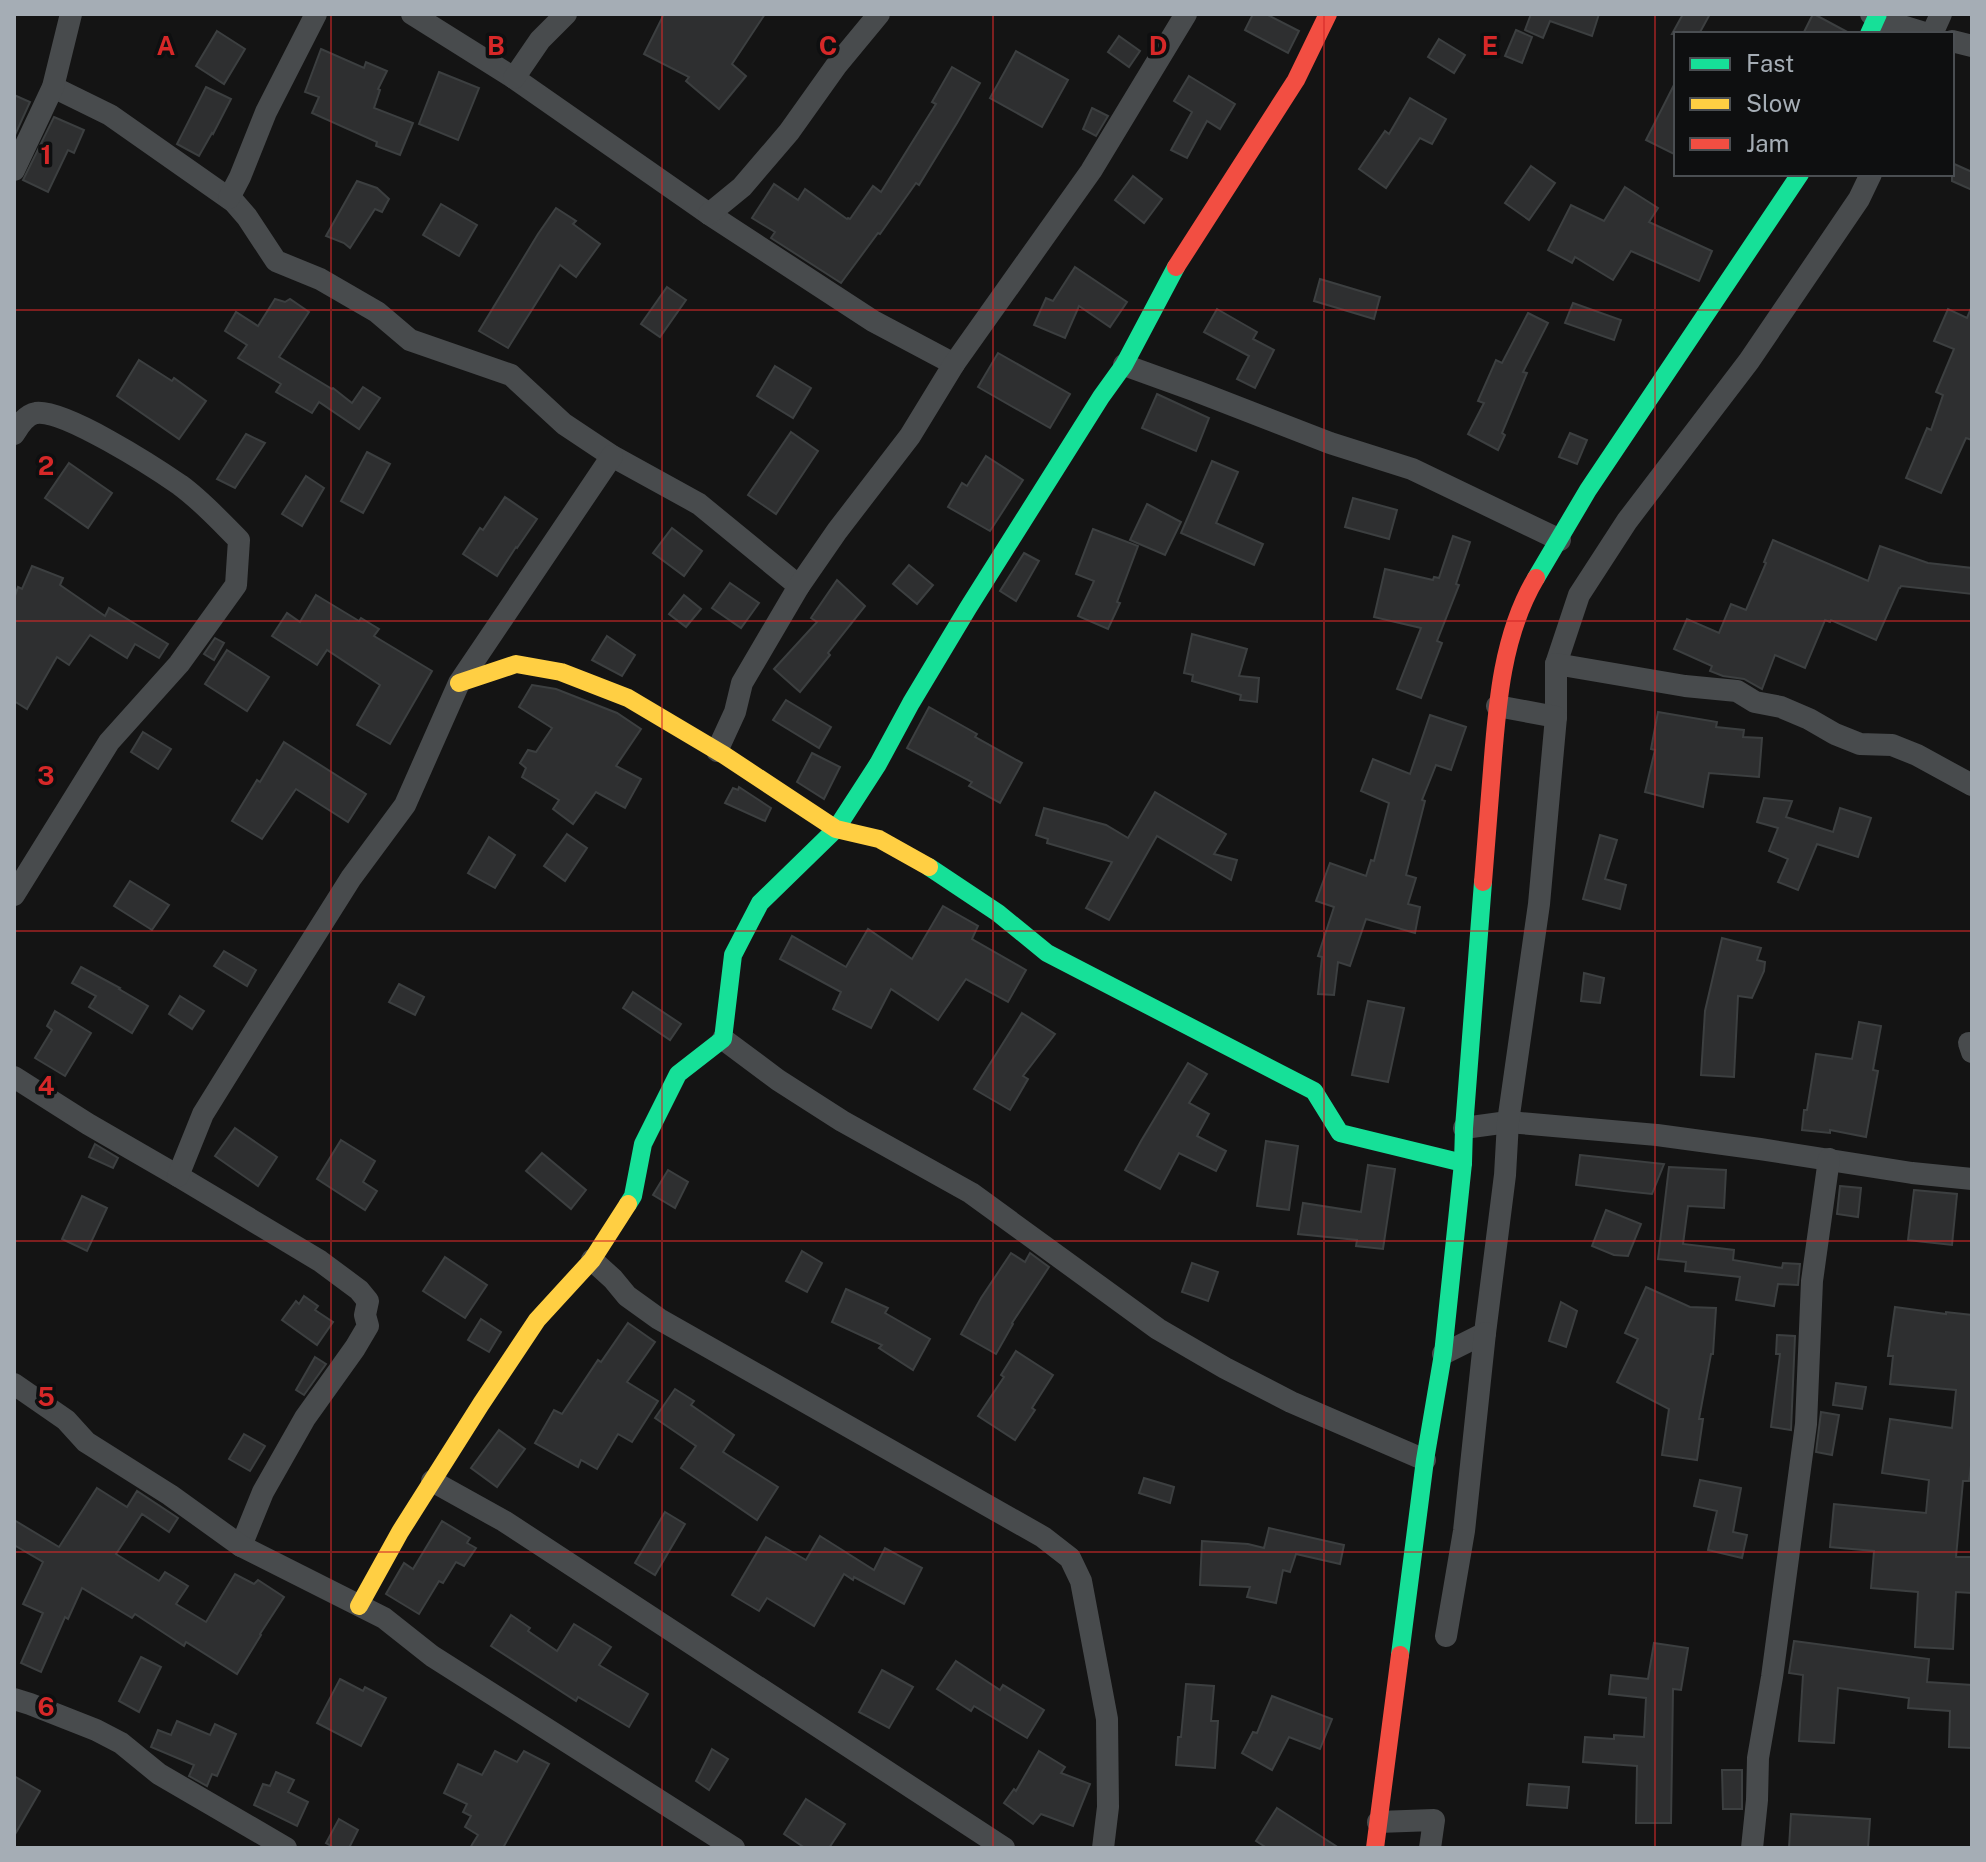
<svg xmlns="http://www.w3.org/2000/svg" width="1986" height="1862" viewBox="0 0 1986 1862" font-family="'Public Sans',sans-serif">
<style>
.building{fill:#2e2f30;stroke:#3c3f40;stroke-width:2}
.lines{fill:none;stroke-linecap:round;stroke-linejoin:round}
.street{stroke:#484b4d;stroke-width:22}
.fast{stroke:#16e098;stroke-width:18}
.slow{stroke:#ffcf43;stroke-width:18}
.jam{stroke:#f24e42;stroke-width:18}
.grid{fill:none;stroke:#d62828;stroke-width:2;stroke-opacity:0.55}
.grid-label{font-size:26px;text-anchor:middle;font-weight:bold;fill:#d62828;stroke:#0e0f10;stroke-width:7;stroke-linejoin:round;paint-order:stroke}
</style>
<rect width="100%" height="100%" fill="#141414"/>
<g class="building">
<polygon points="664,14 765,14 732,64 746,76 719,109 686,81 689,77 644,54"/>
<polygon points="1253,14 1266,14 1299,31 1288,53 1245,30"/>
<polygon points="1531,14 1599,14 1592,36 1550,21 1543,38 1525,30"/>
<polygon points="1683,14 1710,14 1699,34 1672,34"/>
<polygon points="1813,14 1814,14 1851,34 1803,34"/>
<polygon points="1516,30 1532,37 1522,63 1505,56"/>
<polygon points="217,31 245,49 224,84 196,66"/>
<polygon points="1119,36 1140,51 1129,67 1108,52"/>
<polygon points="1439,39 1465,55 1454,73 1428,57"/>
<polygon points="321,49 364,68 366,62 387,71 378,89 380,90 374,108 413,123 400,155 376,146 377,142 312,113 319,97 305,92"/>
<polygon points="1016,51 1068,80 1042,127 990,98"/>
<polygon points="952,67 980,83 957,123 919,185 916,183 880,234 878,233 841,283 771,238 775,232 752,218 774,184 798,200 805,189 847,219 848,218 850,219 873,186 881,192 936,104 932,102"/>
<polygon points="439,72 479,88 458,140 419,124"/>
<polygon points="1189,76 1235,104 1220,129 1207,121 1187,158 1171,150 1192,112 1174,101"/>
<polygon points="1676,81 1676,155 1646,140"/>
<polygon points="206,87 231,99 213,134 212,133 199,156 177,144"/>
<polygon points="14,95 30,102 14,137"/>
<polygon points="1410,98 1446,119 1432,144 1420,138 1386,188 1359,169 1385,131 1389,134"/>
<polygon points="1092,108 1108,116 1096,136 1083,129"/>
<polygon points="54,117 84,130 74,153 68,150 48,192 23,180"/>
<polygon points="1952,163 1972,172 1972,190 1952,181"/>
<polygon points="1531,166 1555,183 1529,220 1505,203"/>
<polygon points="1133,176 1162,199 1144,223 1115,200"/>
<polygon points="357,181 377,188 389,199 382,212 375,209 350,248 344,243 326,236"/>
<polygon points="1625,187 1658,208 1649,222 1712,251 1699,281 1631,251 1613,280 1575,257 1572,263 1548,250 1571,205 1604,221"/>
<polygon points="441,204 477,225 459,256 423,235"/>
<polygon points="556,208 576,221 573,224 600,244 576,277 560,265 508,348 479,331 538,234"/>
<polygon points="1075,267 1127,302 1110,327 1079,306 1065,338 1034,325 1046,298 1053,301"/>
<polygon points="1320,279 1380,297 1374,319 1314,301"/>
<polygon points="667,287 686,300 660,337 641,324"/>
<polygon points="275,299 285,302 290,299 309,312 279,357 332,389 333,388 352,403 363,387 380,398 359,429 319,402 312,413 276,392 281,384 238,358 247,345 225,331 236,312 258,326"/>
<polygon points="1573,303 1621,320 1614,340 1565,323"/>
<polygon points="1972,306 1972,440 1966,438 1941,493 1906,478 1927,428 1931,430 1943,395 1936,392 1954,349 1934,341 1948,309 1967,318"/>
<polygon points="1217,309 1257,332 1253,339 1274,350 1255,388 1237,379 1249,356 1204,332"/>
<polygon points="1528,313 1548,323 1523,372 1527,373 1502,433 1505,435 1498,450 1468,434 1484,403 1478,401 1496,360 1502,363"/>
<polygon points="998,353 1070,394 1050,428 978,387"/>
<polygon points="139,360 172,381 174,378 206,401 179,439 117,396"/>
<polygon points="775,366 811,388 793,418 757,396"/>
<polygon points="1157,394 1209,418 1196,451 1142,428"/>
<polygon points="791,432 818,451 776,514 748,495"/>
<polygon points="1570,433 1587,440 1577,464 1559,457"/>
<polygon points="246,434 265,443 235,488 217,479"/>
<polygon points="367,452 390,464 363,513 341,501"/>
<polygon points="986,456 1023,480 990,531 948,507 962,483 967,486"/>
<polygon points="1212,461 1238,472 1216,523 1263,544 1254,565 1181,533"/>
<polygon points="69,463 112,493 88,528 45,498"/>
<polygon points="306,476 324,488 302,526 282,514"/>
<polygon points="505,497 537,519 517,548 516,547 497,576 463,554 480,528 483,530"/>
<polygon points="1353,498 1397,510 1389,539 1345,527"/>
<polygon points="1147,504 1181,522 1165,555 1130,540"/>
<polygon points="672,528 702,551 684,576 653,553"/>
<polygon points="1093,529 1138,546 1117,602 1120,603 1108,629 1078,616 1094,581 1076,574"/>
<polygon points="1453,536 1470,542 1456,584 1459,585 1437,641 1442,643 1421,698 1397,689 1421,628 1374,617 1385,569 1433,580 1434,577 1439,578"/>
<polygon points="1773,540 1868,581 1880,546 1928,563 1972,568 1972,594 1901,586 1900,588 1899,588 1876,640 1831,620 1830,622 1825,620 1805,668 1775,655 1762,689 1744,679 1723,676 1710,671 1712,666 1674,649 1687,619 1719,633 1731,604 1746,610 1766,563 1764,562"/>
<polygon points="1024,553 1039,561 1016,601 1000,591"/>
<polygon points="909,565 933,585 917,604 893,584"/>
<polygon points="32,566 63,578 60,585 105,616 109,608 168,644 159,658 135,644 127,658 90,635 69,665 57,657 27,709 14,701 14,599 18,587 22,589"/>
<polygon points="837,580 865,606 828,653 830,655 800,692 774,669 817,622 811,618"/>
<polygon points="730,583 759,603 741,628 712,608"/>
<polygon points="316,595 359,621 361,618 379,629 374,636 432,671 390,744 357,725 380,685 327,650 317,665 272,636 287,613 300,622"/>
<polygon points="684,595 701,609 686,627 669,614"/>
<polygon points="1192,634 1247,649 1239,676 1259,678 1257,702 1240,700 1241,695 1192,681 1193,675 1184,673"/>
<polygon points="607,636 635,655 622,676 592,660"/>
<polygon points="215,638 224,643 214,660 204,654"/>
<polygon points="227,650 269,677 247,711 205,684"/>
<polygon points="532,685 556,689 617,713 641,729 616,766 641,779 625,808 596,792 573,824 553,809 559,800 522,777 526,768 520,763 528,750 536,752 552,728 519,707"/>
<polygon points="786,700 831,727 819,748 773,720"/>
<polygon points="929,707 977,734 975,737 1022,763 1000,803 969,786 972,782 907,748"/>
<polygon points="1658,712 1717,722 1716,727 1744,730 1743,737 1762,738 1759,777 1709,773 1703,807 1645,792 1655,750 1651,749"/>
<polygon points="1430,715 1466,727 1451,770 1436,765 1422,800 1425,801 1406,875 1416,878 1408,904 1420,907 1415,933 1366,919 1350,966 1338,962 1334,995 1318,994 1322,957 1318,956 1334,907 1316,901 1330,863 1366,876 1371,860 1374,861 1389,803 1361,791 1373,759 1410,774"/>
<polygon points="143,732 171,749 158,769 131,752"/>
<polygon points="284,742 366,794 348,822 296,789 262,839 232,821 257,780 260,782"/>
<polygon points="812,753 840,767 824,799 797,782"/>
<polygon points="739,787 771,808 765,821 725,803 733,788 738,790"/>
<polygon points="1155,792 1226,834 1214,854 1237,860 1231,880 1157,836 1109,920 1086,908 1112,862 1047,843 1048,839 1036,835 1044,808 1106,825 1128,838"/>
<polygon points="1764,798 1792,801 1786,817 1833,832 1840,808 1871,818 1858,857 1817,844 1798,890 1778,882 1788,859 1769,851 1778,828 1757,822"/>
<polygon points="567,834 587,848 565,881 544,866"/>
<polygon points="1600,835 1617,840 1605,879 1626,885 1620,909 1583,899"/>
<polygon points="489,837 515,855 495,888 468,873"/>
<polygon points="130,881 169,905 152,930 114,906"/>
<polygon points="943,906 978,926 972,939 1026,970 1008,1002 966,979 938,1020 891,989 871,1028 833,1009 841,992 780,959 792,936 846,967 868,929 912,959"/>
<polygon points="1722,938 1761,948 1757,960 1765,962 1764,971 1752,998 1738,996 1734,1077 1701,1075 1705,1011"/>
<polygon points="224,951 256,970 247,986 214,966"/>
<polygon points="81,967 120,988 119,989 148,1006 132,1033 89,1007 96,996 72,983"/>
<polygon points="1584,973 1604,978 1600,1003 1581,1001"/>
<polygon points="399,984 424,997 415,1015 389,1002"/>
<polygon points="633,992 681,1024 670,1040 623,1008"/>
<polygon points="180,996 204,1011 192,1029 169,1014"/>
<polygon points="1368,1001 1404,1008 1388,1082 1352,1075"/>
<polygon points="55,1011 91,1033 65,1076 35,1058 52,1030 47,1026"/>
<polygon points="1022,1013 1055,1034 1023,1076 1028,1079 1010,1110 974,1089"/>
<polygon points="1859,1022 1881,1026 1873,1070 1878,1071 1866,1137 1830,1130 1830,1133 1802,1130 1804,1110 1807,1110 1816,1054 1852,1059"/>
<polygon points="1188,1063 1207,1074 1189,1103 1209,1114 1197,1136 1226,1151 1216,1171 1179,1153 1160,1189 1125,1170 1141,1141"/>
<polygon points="235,1128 277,1157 258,1186 215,1156"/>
<polygon points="341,1140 375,1161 363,1182 377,1191 365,1210 317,1179"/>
<polygon points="1266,1141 1298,1146 1289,1210 1257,1206"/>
<polygon points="95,1144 118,1158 113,1168 89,1157"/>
<polygon points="542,1153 586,1190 571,1209 526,1171"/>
<polygon points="1580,1155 1664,1164 1652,1194 1624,1191 1576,1185"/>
<polygon points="1368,1165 1395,1169 1383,1249 1356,1246 1357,1240 1298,1234 1303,1203 1361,1212"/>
<polygon points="1669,1167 1726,1170 1724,1208 1688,1206 1683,1244 1734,1250 1733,1260 1782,1268 1783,1263 1800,1264 1798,1285 1778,1284 1774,1306 1736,1300 1740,1277 1685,1271 1686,1262 1658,1259"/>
<polygon points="668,1170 688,1182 675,1208 653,1195"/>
<polygon points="1840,1186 1861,1188 1858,1217 1837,1214"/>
<polygon points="1914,1190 1957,1194 1952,1245 1908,1240"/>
<polygon points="82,1196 107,1208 87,1251 62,1239"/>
<polygon points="1606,1210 1641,1224 1628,1256 1614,1255 1592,1246"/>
<polygon points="802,1251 822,1263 807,1292 786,1281"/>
<polygon points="1011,1253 1025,1262 1030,1253 1049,1267 1012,1323 1013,1324 996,1354 961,1334 981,1298"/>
<polygon points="445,1257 487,1285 465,1318 423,1291"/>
<polygon points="1192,1263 1218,1272 1208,1301 1182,1292"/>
<polygon points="1646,1287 1690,1307 1716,1308 1713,1354 1711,1354 1699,1419 1703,1419 1697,1460 1662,1455 1669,1409 1617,1382 1638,1339 1625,1333"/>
<polygon points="846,1289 888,1308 885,1313 930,1339 913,1370 879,1348 882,1345 832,1322"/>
<polygon points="304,1296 318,1306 315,1310 333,1322 317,1345 282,1320 296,1301 299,1304"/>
<polygon points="1561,1302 1577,1311 1566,1347 1549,1341"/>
<polygon points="1895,1307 1946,1314 1946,1312 1972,1315 1972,1457 1969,1481 1963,1481 1956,1557 1972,1557 1972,1593 1956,1592 1953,1649 1915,1647 1918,1592 1871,1588 1874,1551 1830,1547 1834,1504 1926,1513 1929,1480 1882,1473 1890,1419 1952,1428 1956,1390 1890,1384 1893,1356 1888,1356"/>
<polygon points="481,1319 501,1332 489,1352 468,1340"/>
<polygon points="628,1323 655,1342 627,1382 658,1401 632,1442 618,1434 597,1469 581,1460 578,1467 535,1443 554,1410 562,1414 598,1360 601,1362"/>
<polygon points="1777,1335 1795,1336 1791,1430 1771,1427 1780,1354 1776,1354"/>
<polygon points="1016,1351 1053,1375 1032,1408 1035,1410 1015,1440 978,1416 1004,1377 1001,1375"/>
<polygon points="315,1357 326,1364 304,1395 296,1390"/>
<polygon points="1836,1383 1866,1387 1862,1409 1833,1405"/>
<polygon points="675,1389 694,1401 691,1405 734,1435 723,1452 778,1487 757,1520 681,1468 696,1446 655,1418"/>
<polygon points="1821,1412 1839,1415 1832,1455 1816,1452"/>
<polygon points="499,1430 525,1449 497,1487 471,1468"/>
<polygon points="244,1434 265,1446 250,1471 229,1459"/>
<polygon points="1144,1478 1174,1487 1170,1503 1139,1493"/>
<polygon points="1700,1480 1741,1488 1733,1532 1747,1535 1742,1558 1708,1550 1717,1511 1694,1506"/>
<polygon points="97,1488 127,1507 137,1491 178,1518 169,1532 142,1514 116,1554 159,1581 165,1572 188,1586 176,1604 206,1622 235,1574 254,1584 258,1580 284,1597 260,1634 261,1635 237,1674 186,1642 184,1646 135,1614 132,1618 82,1588 68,1619 65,1617 41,1672 21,1663 43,1613 23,1604 43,1562 14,1545 14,1520 59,1547"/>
<polygon points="665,1512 685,1524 655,1575 635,1563"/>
<polygon points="442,1521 470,1538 467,1543 476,1548 464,1566 456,1562 443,1583 439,1581 419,1614 386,1594 404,1563 413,1569"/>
<polygon points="1269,1528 1344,1545 1340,1564 1296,1554 1290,1572 1283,1570 1276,1603 1247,1597 1250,1587 1200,1585 1202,1541 1248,1544 1264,1548"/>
<polygon points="820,1536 874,1570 885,1548 922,1568 904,1604 854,1577 853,1580 844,1574 814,1626 767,1598 759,1611 732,1595 766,1537 806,1560"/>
<polygon points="511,1615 530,1628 528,1631 557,1651 574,1624 611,1647 599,1665 648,1694 629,1727 578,1697 576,1701 491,1646"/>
<polygon points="1794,1641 1929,1659 1927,1682 1972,1685 1972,1748 1949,1747 1950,1711 1908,1708 1909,1698 1838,1688 1834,1743 1799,1741 1803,1675 1789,1673"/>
<polygon points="1654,1643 1688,1648 1681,1690 1673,1689 1671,1823 1636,1823 1637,1766 1583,1762 1585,1737 1614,1739 1614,1735 1644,1737 1646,1698 1609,1694 1611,1675 1648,1679"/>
<polygon points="141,1657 161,1667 139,1712 119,1701"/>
<polygon points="956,1661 1000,1690 1003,1685 1044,1710 1027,1738 974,1706 971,1711 937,1689"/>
<polygon points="882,1670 913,1687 889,1728 859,1712"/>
<polygon points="340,1679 363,1691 365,1687 386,1698 361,1746 317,1723"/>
<polygon points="1186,1684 1214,1686 1211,1721 1218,1721 1215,1768 1176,1765 1178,1737 1181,1737"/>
<polygon points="1272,1696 1332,1719 1320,1749 1289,1737 1272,1770 1242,1753 1253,1732 1257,1733"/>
<polygon points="177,1721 210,1735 215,1724 236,1734 217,1776 212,1774 207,1786 189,1776 194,1765 151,1747 158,1730 171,1735"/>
<polygon points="712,1749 728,1759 709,1790 696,1781"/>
<polygon points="495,1751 517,1762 524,1751 549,1764 503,1848 470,1848 478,1835 465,1827 471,1816 463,1812 467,1804 444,1793 458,1764 482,1775"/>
<polygon points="1039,1751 1065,1767 1061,1773 1090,1784 1073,1826 1041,1814 1033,1824 1004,1803 1014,1789 1016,1791"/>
<polygon points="1722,1770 1742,1770 1742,1809 1723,1809"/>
<polygon points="276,1772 294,1780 288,1792 308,1802 297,1826 254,1805 263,1784 270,1786"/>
<polygon points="14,1776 40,1791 14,1836"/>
<polygon points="1529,1784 1569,1787 1567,1808 1527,1805"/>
<polygon points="806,1799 845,1824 829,1848 805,1848 784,1834"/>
<polygon points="1277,1808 1339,1848 1267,1848 1256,1841"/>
<polygon points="1791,1814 1870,1819 1868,1848 1789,1848"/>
<polygon points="339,1819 358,1830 349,1848 335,1848 326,1843"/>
</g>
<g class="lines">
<g class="street">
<polyline points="412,14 514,78 709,214 873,321 954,364"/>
<polyline points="1871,14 1876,18 1928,34"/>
<polyline points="1932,34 1941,14"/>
<polyline points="1952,41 1972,46"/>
<polyline points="514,78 540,40 566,14"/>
<polyline points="53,87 110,115 234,202 247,217 276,261 320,279 377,312 410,340 511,375 564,424 612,456 699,504 799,586"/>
<polyline points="14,170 53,87 71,14"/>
<polyline points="229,198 240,177 266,112 316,14"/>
<polyline points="709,214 742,187 789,132 836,66 879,14"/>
<polyline points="1124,365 1196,391 1330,443 1412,469 1560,540"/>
<path d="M14,434c5,-8 11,-19 22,-21 28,-4 118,54 144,72 22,16 40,36 59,55l-3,45 -57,79 -70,78 -95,153"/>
<polyline points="1556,664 1579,595 1627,521 1749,361 1859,199 1871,174"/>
<polyline points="1556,717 1556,664 1685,686 1737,691 1755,702 1781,707 1809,719 1835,734 1860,744 1892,745 1917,755 1972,785"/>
<polyline points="717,751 735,712 742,683 799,586 837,531 910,436 954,364 1091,171 1186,14"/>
<polyline points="723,1039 778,1080 842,1121 971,1193 1158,1329 1225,1368 1291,1402 1425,1460"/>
<polyline points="1969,1043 1972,1052"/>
<polyline points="14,1077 88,1124 178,1176 320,1261 359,1290 368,1301 365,1315 368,1326 355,1348 305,1418 263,1492 241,1546"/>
<polyline points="1464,1128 1508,1122 1657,1135 1760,1149 1912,1173 1972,1179"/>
<polyline points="178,1176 203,1114 257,1027 351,878 405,805 459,683 612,456"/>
<polyline points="592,1260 613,1279 627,1296 659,1319 1043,1537 1070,1558 1081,1581 1107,1719 1108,1807 1103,1848"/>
<polyline points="1443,1354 1485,1333 1505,1175 1508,1122 1539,904 1556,717 1497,706"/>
<polyline points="14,1384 66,1420 86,1442 170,1495 241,1546 384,1618 432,1656 734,1848"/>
<polyline points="432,1481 504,1521 1004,1848"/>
<polyline points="1446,1636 1464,1531 1485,1333"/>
<polyline points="14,1699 30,1704 96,1730 121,1743 159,1774 286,1848"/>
<polyline points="1378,1822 1434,1820 1430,1848"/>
<polyline points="1752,1848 1757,1800 1758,1758 1772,1677 1806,1424 1812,1281 1829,1159"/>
</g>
<g class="fast">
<polyline points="1869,34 1878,14"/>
<polyline points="1536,578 1588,490 1800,174"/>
<polyline points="929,867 998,913 1047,953 1314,1091 1340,1133 1463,1163"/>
<polyline points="628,1204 633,1196 643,1144 678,1074 723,1039 733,955 760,903 836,829 878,764 911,703 968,608 1101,397 1124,365 1176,267"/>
<polyline points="1400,1655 1425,1460 1443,1354 1463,1163 1464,1128 1483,882"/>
</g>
<g class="slow">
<polyline points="459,683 516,664 561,672 628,698 724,755 836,829 879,839 929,867"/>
<polyline points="359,1606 400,1532 481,1404 537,1320 592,1260 628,1204"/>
</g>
<g class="jam">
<polyline points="1176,267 1296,80 1328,14"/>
<path d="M1483,882c3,-38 6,-75 9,-112 5,-65 10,-135 44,-192"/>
<polyline points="1375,1848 1400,1655"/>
</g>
</g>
<path class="grid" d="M331,14v1834M662,14v1834M993,14v1834M1324,14v1834M1655,14v1834M14,310h1958M14,621h1958M14,931h1958M14,1241h1958M14,1552h1958"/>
<g class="grid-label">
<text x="166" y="55">A</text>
<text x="496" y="55">B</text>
<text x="828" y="55">C</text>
<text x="1158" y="55">D</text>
<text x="1490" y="55">E</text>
<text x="46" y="164">1</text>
<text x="46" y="475">2</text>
<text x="46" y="785">3</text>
<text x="46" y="1095">4</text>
<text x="46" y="1406">5</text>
<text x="46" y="1716">6</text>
</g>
<rect width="1986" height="1862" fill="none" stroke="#a5adb5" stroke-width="32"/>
<rect x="1674" y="32" width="280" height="144" fill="#0e0f10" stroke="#4a4e52" stroke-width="2"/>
<rect x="1690" y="58" width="40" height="12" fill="#16e098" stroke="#4a4e52" stroke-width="2"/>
<text x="1746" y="72" font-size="24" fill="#a5adb5">Fast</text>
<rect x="1690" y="98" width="40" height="12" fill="#ffcf43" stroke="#4a4e52" stroke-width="2"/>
<text x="1746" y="112" font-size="24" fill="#a5adb5">Slow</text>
<rect x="1690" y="138" width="40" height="12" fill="#f24e42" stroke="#4a4e52" stroke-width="2"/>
<text x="1746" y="152" font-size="24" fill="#a5adb5">Jam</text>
</svg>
